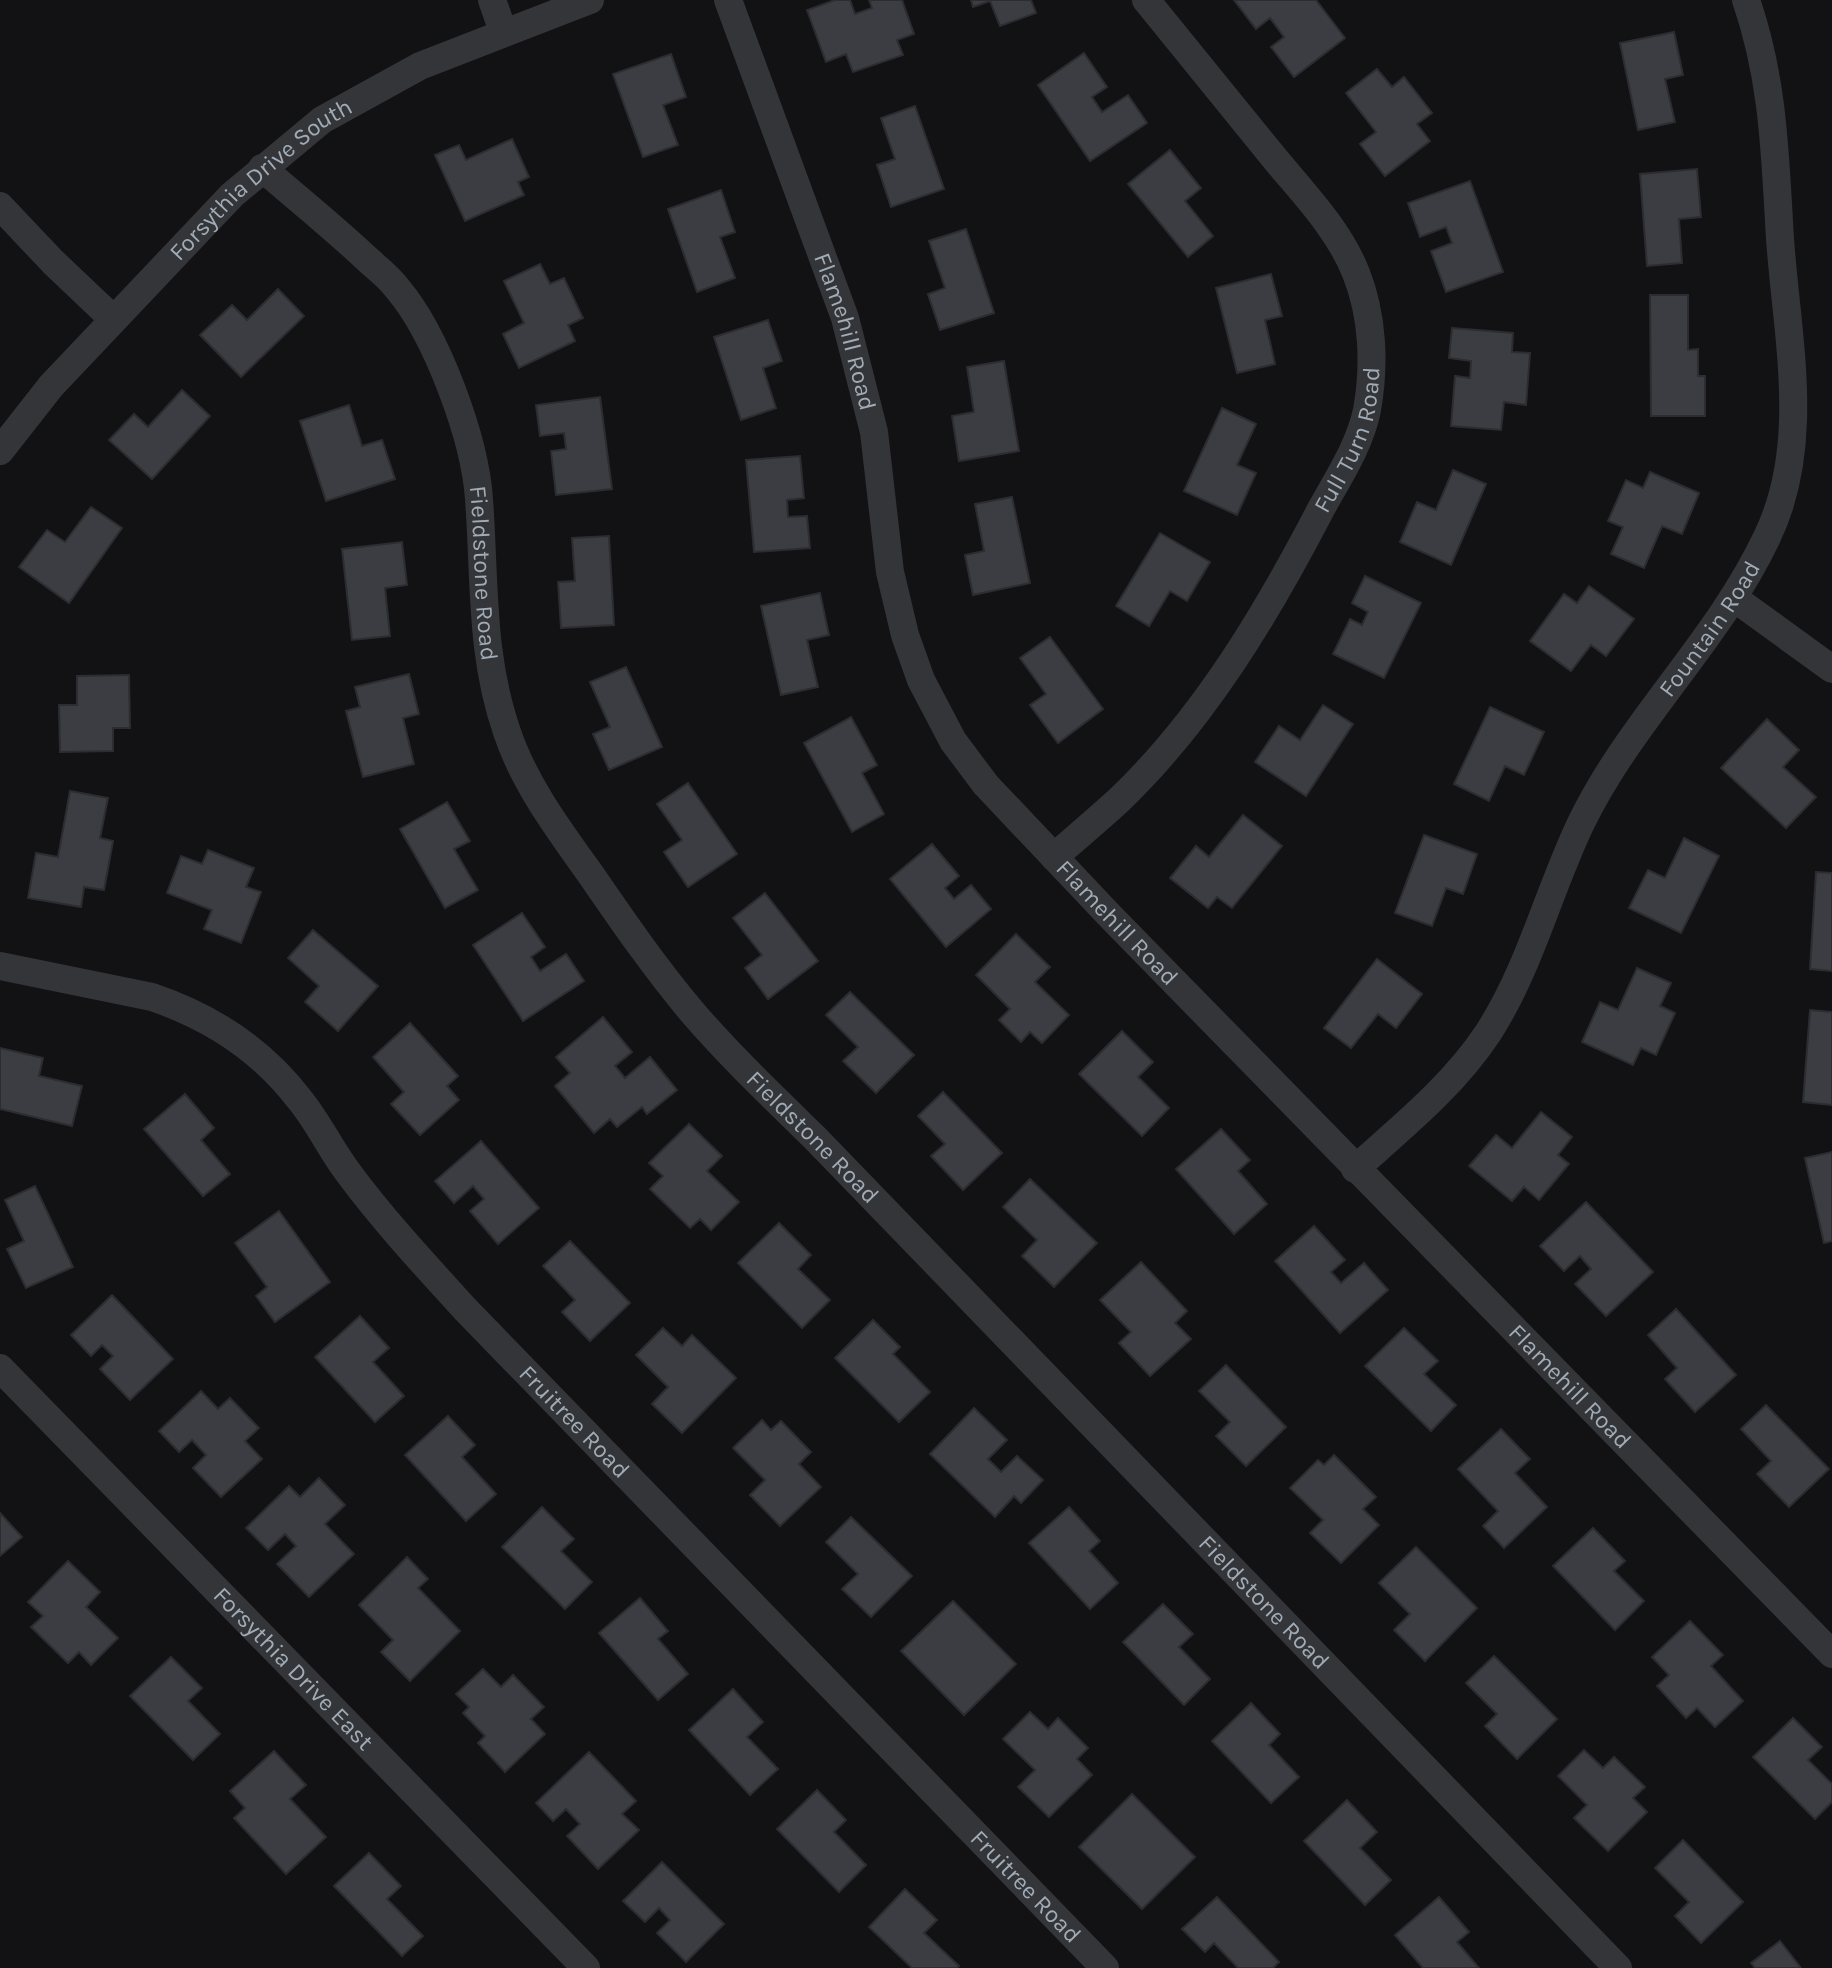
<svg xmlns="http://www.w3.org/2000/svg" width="1832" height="1968" viewBox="0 0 1832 1968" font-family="Karla,sans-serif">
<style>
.building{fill:#3c3d42;stroke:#2c2d30;stroke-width:2}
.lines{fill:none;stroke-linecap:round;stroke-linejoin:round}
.minor{stroke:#333539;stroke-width:28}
.labels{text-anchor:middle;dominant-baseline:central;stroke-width:7;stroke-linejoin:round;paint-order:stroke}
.street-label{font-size:24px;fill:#a2acb6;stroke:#0d0d0f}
</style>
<rect width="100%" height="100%" fill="#121214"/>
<g class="building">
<polygon points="835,0 850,0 855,14 872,8 869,0 902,0 914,34 897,40 903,55 853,72 846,54 826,62 807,10"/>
<polygon points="971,0 1031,0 1036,13 1000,26 990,1 973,7"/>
<polygon points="1234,0 1316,0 1345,38 1294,77 1271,47 1284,37 1270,18 1256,29"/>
<polygon points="1674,32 1683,75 1665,79 1675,122 1638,130 1620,43"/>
<polygon points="1084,53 1107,87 1092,97 1102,112 1128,95 1147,123 1090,161 1038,85"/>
<polygon points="671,54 686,97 663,105 678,145 643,157 613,74"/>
<polygon points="1377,69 1392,87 1404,77 1432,113 1417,124 1430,141 1385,176 1360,144 1376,132 1346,93"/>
<polygon points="915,106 944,189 891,207 877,165 895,159 881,118"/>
<polygon points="512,139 529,177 518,182 524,195 465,221 435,155 459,145 466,160"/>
<polygon points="1170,150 1201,188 1185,201 1213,236 1188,257 1128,184"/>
<polygon points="1697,169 1701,217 1679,219 1682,263 1647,266 1640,174"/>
<polygon points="1470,181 1503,272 1446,292 1431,251 1452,243 1446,227 1420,237 1408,203"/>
<polygon points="721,190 735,232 720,237 735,278 697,292 668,209"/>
<polygon points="966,229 994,313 940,330 928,294 945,288 929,241"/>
<polygon points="540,264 550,284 564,278 583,318 568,325 575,341 519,368 503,334 524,323 504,281"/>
<polygon points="1271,274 1282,316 1265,320 1275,364 1237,373 1216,288"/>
<polygon points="278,289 304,316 241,377 200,335 232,305 247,320"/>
<polygon points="1650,295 1688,295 1688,350 1698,349 1698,376 1705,376 1705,416 1651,416"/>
<polygon points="768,320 782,361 763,368 776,408 741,420 714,337"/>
<polygon points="1452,328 1513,333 1512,352 1530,353 1526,405 1504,402 1501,430 1451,426 1455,376 1470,378 1471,361 1449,358"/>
<polygon points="1004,361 1019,451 959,461 952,416 974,412 967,367"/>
<polygon points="182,390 210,416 152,479 109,440 134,414 148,427"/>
<polygon points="600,397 612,489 556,495 551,451 566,449 564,433 540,436 536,405"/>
<polygon points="349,405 362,446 382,440 395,479 326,501 300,421"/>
<polygon points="1222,408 1256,424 1237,465 1256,473 1237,515 1184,491"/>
<polygon points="800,456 804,498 787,500 788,517 807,516 810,548 754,552 746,460"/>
<polygon points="1453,470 1486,484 1451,565 1400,542 1417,502 1436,510"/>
<polygon points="1650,472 1699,493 1682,534 1662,526 1644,568 1611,554 1623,527 1608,521 1626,480 1643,488"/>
<polygon points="1012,497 1030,583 973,595 965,555 984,551 975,504"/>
<polygon points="91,507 122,528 69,603 19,567 47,530 65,542"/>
<polygon points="1160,533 1210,562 1187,601 1170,591 1149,626 1116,606"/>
<polygon points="609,536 614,625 561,628 558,582 575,581 572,538"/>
<polygon points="402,542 407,585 385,588 390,636 352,640 342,549"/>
<polygon points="1365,576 1421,603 1384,678 1333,654 1350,619 1362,625 1368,612 1352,603"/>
<polygon points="1589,586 1634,619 1606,656 1591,645 1571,671 1530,641 1564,594 1577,603"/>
<polygon points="820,593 829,635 807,640 818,687 781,695 761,606"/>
<polygon points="1050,637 1103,709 1058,743 1030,705 1046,694 1020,658"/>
<polygon points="626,667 662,747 609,770 593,734 610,727 590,682"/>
<polygon points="409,674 419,714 403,718 414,764 363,777 346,711 360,707 355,687"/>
<polygon points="129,675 130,728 113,728 113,751 60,752 59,705 77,705 77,676"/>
<polygon points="1323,705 1353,724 1306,796 1255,762 1279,726 1300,740"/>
<polygon points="1490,707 1544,732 1524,775 1505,766 1489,801 1454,784"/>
<polygon points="851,717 877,765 862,773 884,814 852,832 804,743"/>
<polygon points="1767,719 1799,750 1783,767 1816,797 1786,828 1721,768"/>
<polygon points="688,783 737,854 688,887 664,852 682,840 657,804"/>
<polygon points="70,791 108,798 100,838 113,841 104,890 84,887 81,907 28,898 36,853 58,857"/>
<polygon points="447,802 470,841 454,849 478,890 445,908 400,829"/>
<polygon points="1243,815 1282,846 1232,908 1217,897 1208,908 1170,878 1196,846 1209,857"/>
<polygon points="1424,835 1477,854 1463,894 1446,888 1432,926 1395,913"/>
<polygon points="1684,838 1719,856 1681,933 1629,908 1648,870 1665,878"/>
<polygon points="932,844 959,876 945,888 954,899 971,885 991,909 946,947 890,879"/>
<polygon points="208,850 254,868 246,887 261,892 241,943 204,929 212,910 167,893 181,856 202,864"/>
<polygon points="1816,872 1832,873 1832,971 1810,969"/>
<polygon points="765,893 818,961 768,999 745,968 762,955 733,918"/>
<polygon points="522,913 545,947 531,957 540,971 566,954 584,981 523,1021 473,945"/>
<polygon points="313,930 378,986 338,1031 305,1002 319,986 288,958"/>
<polygon points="1016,934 1050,967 1035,982 1069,1015 1042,1043 1030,1032 1021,1042 999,1020 1010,1009 976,975"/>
<polygon points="1377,959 1422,994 1396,1028 1378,1014 1351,1048 1324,1028"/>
<polygon points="1637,968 1671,983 1660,1006 1675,1013 1656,1055 1641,1048 1633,1065 1582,1042 1600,1002 1618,1010"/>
<polygon points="850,992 914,1055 876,1093 843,1061 858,1047 826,1015"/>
<polygon points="1810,1010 1832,1012 1832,1105 1803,1102"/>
<polygon points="603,1017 632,1052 615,1066 625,1078 650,1057 677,1090 647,1114 642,1107 617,1127 610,1119 594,1133 555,1086 570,1073 556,1057"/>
<polygon points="410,1023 458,1076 447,1086 459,1100 420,1135 391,1104 404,1092 373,1057"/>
<polygon points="1122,1031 1153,1062 1138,1077 1169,1108 1142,1136 1079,1074"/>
<polygon points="0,1048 43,1058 39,1076 82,1086 72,1126 0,1109"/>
<polygon points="943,1092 1002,1153 963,1190 931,1156 945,1144 918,1116"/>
<polygon points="185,1094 214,1128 201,1140 230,1174 203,1196 144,1129"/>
<polygon points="1541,1112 1572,1137 1558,1155 1569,1164 1539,1200 1524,1187 1512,1201 1469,1166 1496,1135 1512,1148"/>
<polygon points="689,1124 722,1156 707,1171 739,1202 711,1230 700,1219 690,1228 650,1189 663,1176 649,1163"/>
<polygon points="1221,1129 1250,1160 1238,1171 1267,1204 1234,1234 1176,1169"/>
<polygon points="481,1141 539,1208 498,1244 470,1211 484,1199 473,1186 454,1203 435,1181"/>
<polygon points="1832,1152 1832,1241 1824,1243 1805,1158"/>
<polygon points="1030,1179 1097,1243 1054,1287 1022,1256 1037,1240 1003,1207"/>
<polygon points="35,1186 73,1267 26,1288 7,1249 24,1241 5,1200"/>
<polygon points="1586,1202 1653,1272 1606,1316 1575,1284 1591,1269 1580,1256 1564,1271 1540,1246"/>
<polygon points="279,1211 330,1282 275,1322 256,1296 267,1287 235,1243"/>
<polygon points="779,1223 811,1255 798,1269 830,1300 802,1328 738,1263"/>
<polygon points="1314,1226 1345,1260 1331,1272 1341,1283 1364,1263 1388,1290 1340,1333 1275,1261"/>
<polygon points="570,1241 630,1303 590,1341 562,1312 575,1300 543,1266"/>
<polygon points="1141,1262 1187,1311 1175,1323 1191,1339 1150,1376 1119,1343 1131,1332 1100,1300"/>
<polygon points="112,1295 173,1359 130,1400 100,1369 113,1356 102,1345 91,1356 71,1335"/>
<polygon points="1676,1309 1736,1375 1695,1412 1665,1379 1677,1368 1648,1335"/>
<polygon points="360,1316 389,1348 373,1362 404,1396 375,1422 315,1357"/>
<polygon points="873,1320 900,1347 893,1354 930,1392 899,1422 835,1358"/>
<polygon points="663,1328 682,1346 692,1335 736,1378 682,1433 652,1404 668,1387 636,1355"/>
<polygon points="1404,1328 1438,1361 1424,1374 1456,1405 1431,1431 1365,1366"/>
<polygon points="1226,1365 1286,1427 1246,1466 1216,1436 1230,1422 1199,1391"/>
<polygon points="201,1391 218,1409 230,1398 259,1428 245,1441 262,1459 221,1497 193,1468 206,1455 192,1440 179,1452 159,1431"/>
<polygon points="1766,1405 1829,1469 1789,1507 1757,1474 1771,1461 1741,1429"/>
<polygon points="974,1408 1007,1440 988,1459 1001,1472 1017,1456 1043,1480 1021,1503 1014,1496 995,1517 930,1454"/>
<polygon points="448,1416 475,1445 462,1457 496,1494 466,1521 405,1455"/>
<polygon points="762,1420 771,1430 781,1421 811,1452 799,1464 821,1487 780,1526 750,1495 765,1480 733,1448"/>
<polygon points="1501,1429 1530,1459 1515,1473 1547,1507 1504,1548 1483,1526 1498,1511 1458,1469"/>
<polygon points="1334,1455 1376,1497 1363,1509 1379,1525 1341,1563 1310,1533 1323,1520 1290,1488 1318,1460 1324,1465"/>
<polygon points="319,1478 345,1505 325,1524 354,1554 309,1597 277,1564 296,1546 285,1534 268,1550 246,1528 289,1486 300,1497"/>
<polygon points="542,1507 574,1539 561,1551 592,1582 565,1609 502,1547"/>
<polygon points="1069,1507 1100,1541 1089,1551 1118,1583 1090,1609 1029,1543"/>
<polygon points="0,1513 22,1537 0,1556"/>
<polygon points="851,1517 912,1576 871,1617 842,1589 858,1574 826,1542"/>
<polygon points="1593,1528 1625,1561 1614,1571 1644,1601 1615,1630 1553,1566"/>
<polygon points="1416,1547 1477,1608 1425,1661 1394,1630 1410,1614 1379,1583"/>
<polygon points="407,1557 428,1579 418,1588 460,1631 410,1681 381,1652 393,1640 359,1605"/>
<polygon points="68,1561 100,1592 86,1607 118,1638 91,1665 79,1652 68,1663 31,1627 43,1616 28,1602"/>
<polygon points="640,1598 668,1631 658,1639 688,1674 658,1700 599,1633"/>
<polygon points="953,1601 1016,1664 964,1715 901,1651"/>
<polygon points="1163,1604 1193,1634 1179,1647 1210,1679 1184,1705 1123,1642"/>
<polygon points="1690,1621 1723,1655 1711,1666 1743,1701 1715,1727 1697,1708 1686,1718 1657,1686 1669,1675 1652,1657"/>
<polygon points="1494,1656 1557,1719 1517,1759 1485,1726 1497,1714 1466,1683"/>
<polygon points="171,1657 202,1688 188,1701 220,1734 193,1760 130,1696"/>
<polygon points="483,1669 501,1687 513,1675 544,1707 531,1719 545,1734 505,1772 478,1743 485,1736 463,1713 469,1707 456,1694"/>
<polygon points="733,1689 763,1722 747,1737 778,1769 750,1795 689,1730"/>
<polygon points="1251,1703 1280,1734 1269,1745 1299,1777 1271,1803 1212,1741"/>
<polygon points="1030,1712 1048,1729 1058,1718 1088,1748 1077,1759 1092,1775 1049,1817 1018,1787 1035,1770 1003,1739"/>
<polygon points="1793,1718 1822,1747 1808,1760 1832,1784 1832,1802 1815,1819 1753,1757"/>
<polygon points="1584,1750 1603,1768 1614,1757 1645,1787 1633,1798 1647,1812 1608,1851 1574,1818 1587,1805 1558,1776"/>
<polygon points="274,1751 306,1785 290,1799 326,1837 286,1874 234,1818 245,1808 230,1791"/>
<polygon points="589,1752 636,1801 622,1814 639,1830 598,1869 567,1836 580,1824 566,1809 553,1821 536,1803"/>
<polygon points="817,1790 846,1820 834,1832 866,1865 839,1892 777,1829"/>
<polygon points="1132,1794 1195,1857 1142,1909 1079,1847"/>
<polygon points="1347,1800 1377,1832 1360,1848 1391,1880 1365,1905 1304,1841"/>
<polygon points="1683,1840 1743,1902 1701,1943 1675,1916 1689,1902 1655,1868"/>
<polygon points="369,1853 401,1886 387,1899 423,1936 402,1956 334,1886"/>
<polygon points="662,1862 724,1924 686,1962 657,1933 670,1920 659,1908 645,1922 623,1901"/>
<polygon points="905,1889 937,1920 924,1933 959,1966 957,1968 912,1968 869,1927"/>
<polygon points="1217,1897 1279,1962 1273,1968 1238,1968 1214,1943 1205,1952 1182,1929"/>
<polygon points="1439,1897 1469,1932 1457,1942 1479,1968 1423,1968 1395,1935"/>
<polygon points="1780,1941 1801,1968 1755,1968 1751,1963"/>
</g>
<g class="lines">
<g class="minor">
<polyline points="492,0 503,31"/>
<path id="s1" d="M728,0l117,318 29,114 16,140 15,63 16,45 32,61 33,44 123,130 723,739"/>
<path id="s2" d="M262,168c35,30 71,59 105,91 10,9 22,18 30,29 40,47 78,151 82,211 6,81 1,155 28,233 17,51 51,97 82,140 33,48 66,96 104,141 38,44 80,84 122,125l803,830"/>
<polyline points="0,206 53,262 113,319"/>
<path id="s3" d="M0,451l51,-65 181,-191 90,-75 98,-54 170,-66"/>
<polyline points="1734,598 1832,669"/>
<path id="s4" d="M1054,857c22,-19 43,-37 64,-56 86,-82 149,-188 203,-292 17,-31 39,-64 46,-99 8,-45 6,-94 -11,-137 -17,-43 -51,-78 -80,-113 -44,-54 -87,-107 -130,-160"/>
<path id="s5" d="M0,966l152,31c59,20 110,53 148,103 18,22 30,48 47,71 36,49 78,94 119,139l639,658"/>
<path id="s6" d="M1355,1169c47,-42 98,-83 133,-136 42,-65 60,-141 93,-210 50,-103 137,-182 186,-286 45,-93 20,-199 13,-298 -5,-83 -6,-158 -34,-239"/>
<path id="s7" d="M0,1368l586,600"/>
</g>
</g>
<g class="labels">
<g class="street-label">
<text stroke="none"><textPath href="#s3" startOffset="378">Forsythia Drive South</textPath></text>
<text stroke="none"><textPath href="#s1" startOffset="352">Flamehill Road</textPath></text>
<text stroke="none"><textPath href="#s4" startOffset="518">Full Turn Road</textPath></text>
<text stroke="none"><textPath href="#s2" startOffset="484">Fieldstone Road</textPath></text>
<text stroke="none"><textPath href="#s6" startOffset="654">Fountain Road</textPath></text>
<text stroke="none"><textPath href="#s1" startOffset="1024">Flamehill Road</textPath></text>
<text stroke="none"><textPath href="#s2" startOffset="1156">Fieldstone Road</textPath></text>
<text stroke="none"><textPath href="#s1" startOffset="1672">Flamehill Road</textPath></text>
<text stroke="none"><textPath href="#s5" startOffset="762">Fruitree Road</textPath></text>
<text stroke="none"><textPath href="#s2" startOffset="1804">Fieldstone Road</textPath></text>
<text stroke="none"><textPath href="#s7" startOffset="420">Forsythia Drive East</textPath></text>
<text stroke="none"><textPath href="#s5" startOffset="1410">Fruitree Road</textPath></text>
</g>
</g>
</svg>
